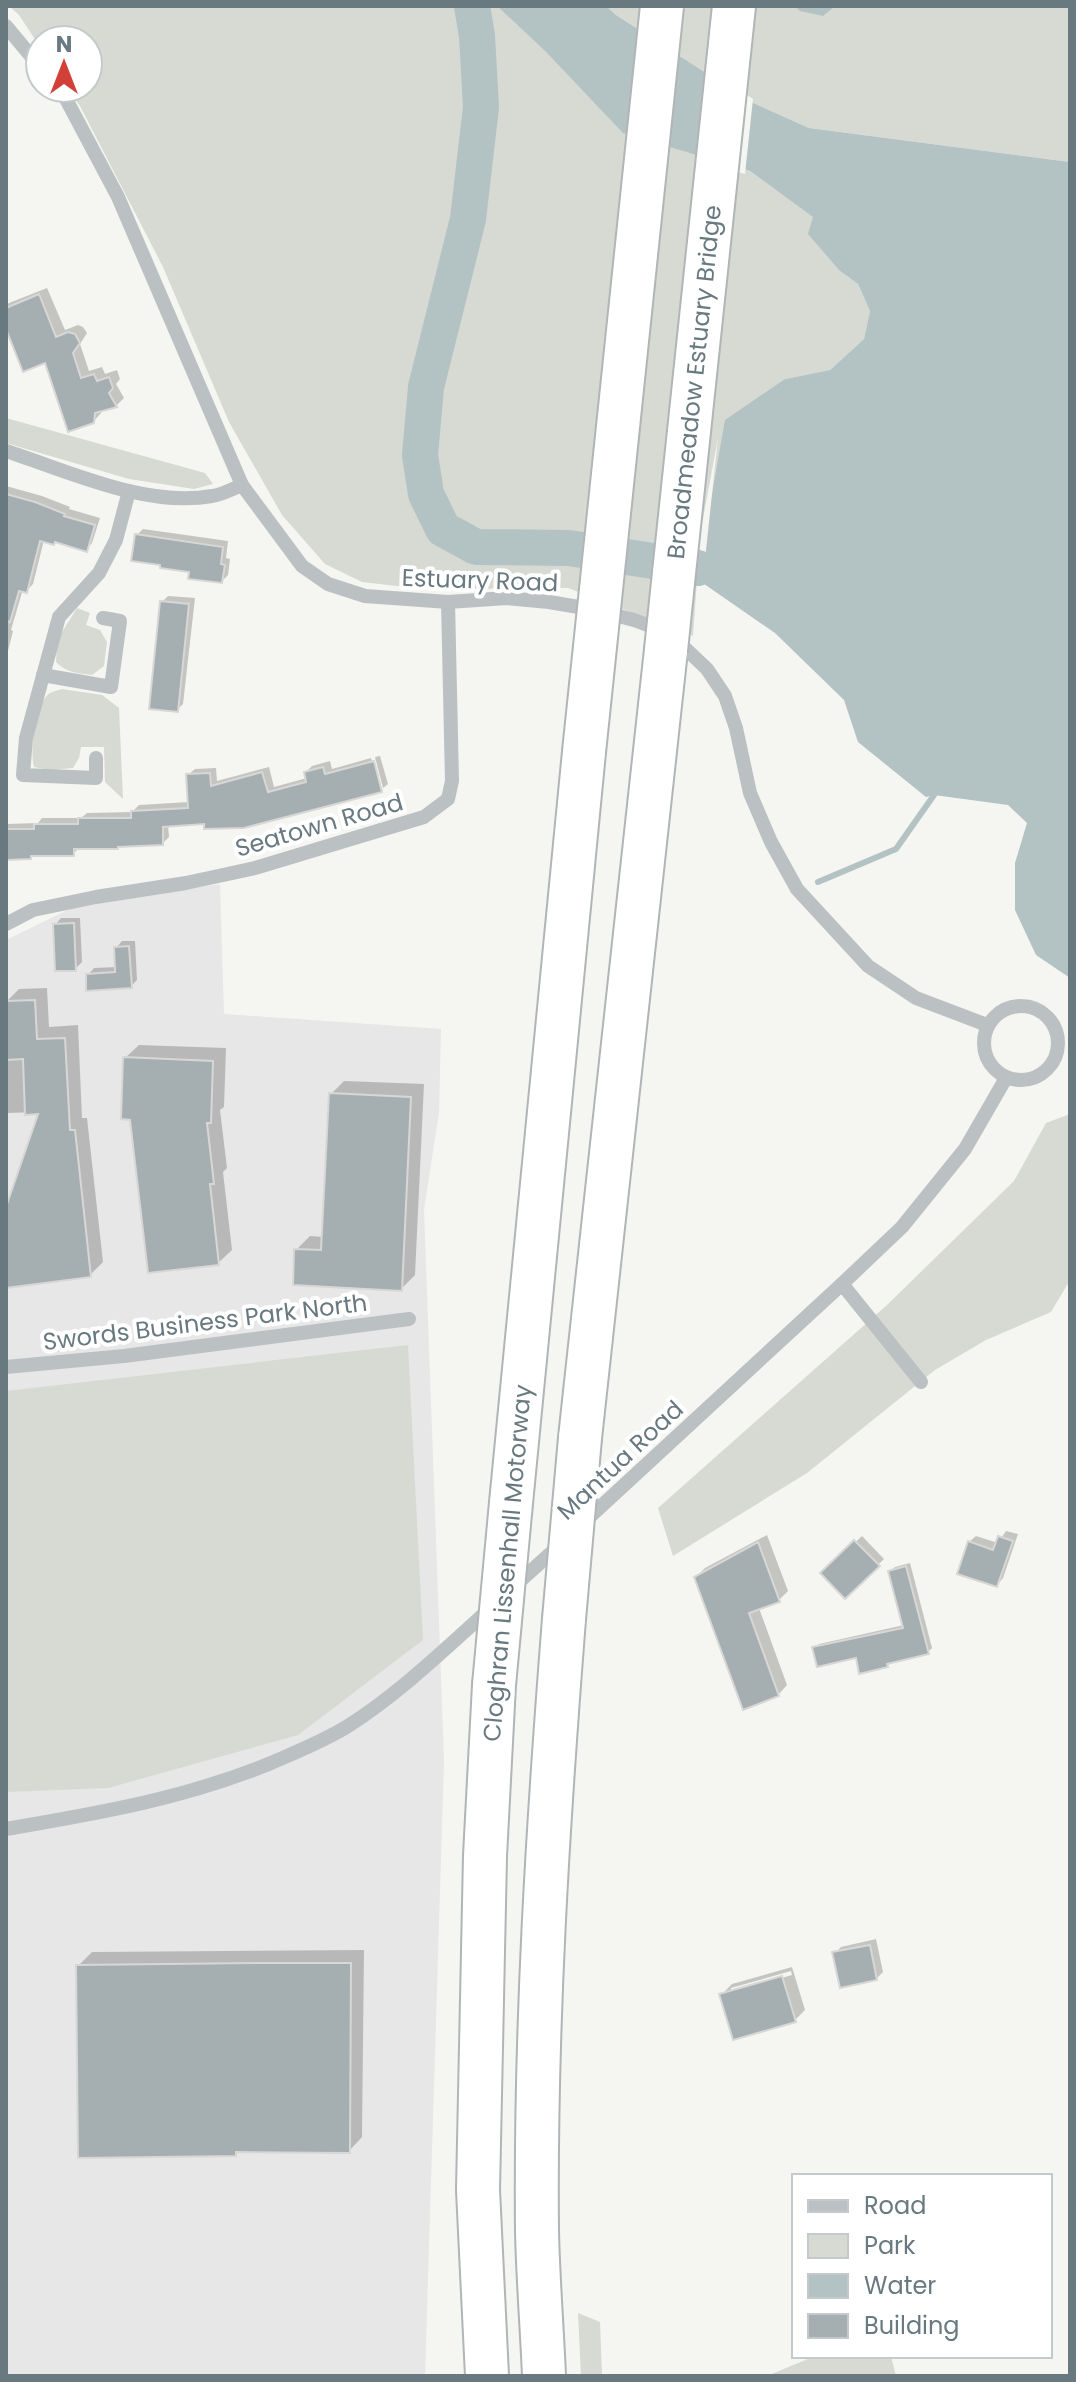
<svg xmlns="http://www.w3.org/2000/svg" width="1076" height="2382" viewBox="0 0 1076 2382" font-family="Poppins,sans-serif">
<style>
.built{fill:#e6e7e6}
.green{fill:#d6dad2}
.water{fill:#b3c2c3}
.pier{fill:#f5f5f2}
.shadow{fill:#0003;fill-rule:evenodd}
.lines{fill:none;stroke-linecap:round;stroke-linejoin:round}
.stream{stroke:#b3c2c3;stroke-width:6}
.river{stroke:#b3c2c3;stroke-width:36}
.building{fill:#a5aeb1;stroke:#d7d7d5;stroke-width:2}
.highway-casing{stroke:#b1b5b7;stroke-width:46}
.minor{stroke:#bbc0c2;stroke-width:14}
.highway{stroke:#fff;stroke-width:42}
.highway-bridge-casing{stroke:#b1b5b7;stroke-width:46;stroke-linecap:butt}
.highway-bridge{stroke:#fff;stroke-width:42}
.labels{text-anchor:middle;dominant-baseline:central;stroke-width:8;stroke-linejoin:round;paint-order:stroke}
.street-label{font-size:24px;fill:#687980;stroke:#fff}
</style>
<rect width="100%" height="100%" fill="#f5f5f2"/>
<polygon class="built" points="220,884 224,1014 441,1029 439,1112 424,1210 444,1761 425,2376 6,2376 6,940 72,908"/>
<g class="green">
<polygon points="9,6 497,6 546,52 623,132 750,171 814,217 840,271 858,284 870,311 864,339 830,370 785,379 697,580 693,636 568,588 423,589 362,582 325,564 282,515 229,422 163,267 80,106 67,88 88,88 88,40 40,40 40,47 19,15"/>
<polygon points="606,6 1070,6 1070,162 809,128 751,102 616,15"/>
<polygon points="6,418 205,473 213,484 194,489 129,479 6,443"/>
<path d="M77,608l13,5 -4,12 14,5 7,12 -3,24 -12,9c-14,-2 -25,-2 -36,-13l1,-22z"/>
<path d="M62,689l40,6 17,13 4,91 -18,-17 -1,-35h-23l-2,11 -6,10 -23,2 -16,-3c-4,-16 0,-56 11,-69 4,-6 10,-7 17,-9z"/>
<polygon points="1070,1114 1070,1280 1051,1312 986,1340 935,1370 807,1473 673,1556 658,1508 887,1305 1014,1181 1046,1123"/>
<polygon points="408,1345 423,1640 298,1735 108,1788 6,1792 6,1391"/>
<polygon points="578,2313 600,2322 602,2376 581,2376"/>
<polygon points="815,2356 891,2356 896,2376 767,2376"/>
</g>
<g class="water">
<polygon points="497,6 606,6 616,15 751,102 809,128 1070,162 1070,978 1036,955 1015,910 1015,863 1027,823 1008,805 934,795 926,797 858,742 844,700 775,633 697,579 725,420 785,379 830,370 864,339 870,311 858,284 840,271 808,234 813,217 750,171 623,133 546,52"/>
<polygon points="795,6 835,6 823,16 800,11"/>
</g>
<g class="pier">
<polygon points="711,71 753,99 745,174 701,161"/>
<polygon points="718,438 702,588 694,582 694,567"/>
</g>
<g class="shadow">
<polygon points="47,288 65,330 78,325 83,327 87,333 80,344 89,371 102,367 105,374 117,370 120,379 116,384 124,398 116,406 102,409 101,413 93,422 46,360 6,324 6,306 9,303"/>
<polygon points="6,486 42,496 70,507 69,509 100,518 92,543 86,550 56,540 44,540 33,584 27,590 23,589 11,630 13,631 6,659"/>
<polygon points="143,529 228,541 226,558 230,559 228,575 222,581 191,571 137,535"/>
<polygon points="168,596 195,598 183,704 177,710 162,602"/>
<polygon points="380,756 388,784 383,788 375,757"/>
<polygon points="371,758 379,789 383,789 381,791 168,824 169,837 163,843 80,847 73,854 33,854 30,857 6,858 6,824 38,823 42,818 81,818 87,813 132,812 139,805 189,802 188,775 195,769 216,768 217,781 269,767 274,787 307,778 306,772 312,766 330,761 332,769"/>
<polygon points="61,918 80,918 82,962 75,969 55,925"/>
<polygon points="122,941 135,941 137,980 131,986 88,975 94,968 117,967 116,948"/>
<polygon points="47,988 49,1027 78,1025 82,1118 87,1118 103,1262 90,1275 6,1286 6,1213 41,1112 6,1113 6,1002 19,989"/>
<polygon points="139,1045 226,1048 224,1107 220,1110 227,1168 223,1172 232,1250 218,1263 125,1058"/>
<polygon points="344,1081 424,1084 415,1275 401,1289 296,1250 310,1236 324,1237 331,1094"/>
<polygon points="1006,1531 1018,1534 1003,1578 997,1585 969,1542 976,1536 998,1543"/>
<polygon points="767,1535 788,1591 779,1600 759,1608 787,1685 778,1695 696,1577 705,1568"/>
<polygon points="862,1536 884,1559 845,1597 823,1573"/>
<polygon points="910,1563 932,1648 928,1652 892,1661 887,1666 857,1656 815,1648 819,1644 904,1625 890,1571 895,1567"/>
<polygon points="876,1939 883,1972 876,1979 835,1953 841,1947"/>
<polygon points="364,1950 362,2137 349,2151 240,2150 236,2154 78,1966 92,1952"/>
<path d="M792,1967l13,43 -10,10 -73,-26 10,-10zM791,1971l1,4 -61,18v-5z"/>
</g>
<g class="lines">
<polyline class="stream" points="818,882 896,849 934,795"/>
<polyline class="river" points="472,6 477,36 481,107 468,219 426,387 420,455 426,494 443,529 476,547 569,548 698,568"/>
</g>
<g class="building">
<polygon points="39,294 56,337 68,332 75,334 80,343 73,353 81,378 94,374 97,381 109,377 113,388 109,393 117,407 95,413 94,423 68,432 45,363 23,372 6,329 6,308"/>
<polygon points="6,494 35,502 65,514 64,516 95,525 87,552 55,542 54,545 40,541 27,593 19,591 10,622 6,621"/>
<polygon points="135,534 223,547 221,564 225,565 222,583 188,579 189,572 160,568 160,565 131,561"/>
<polygon points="160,601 189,604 178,712 149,709"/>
<polygon points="374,761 382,792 244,828 204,829 204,824 163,827 163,845 118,847 118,849 74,849 74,856 31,856 31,859 6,860 6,829 34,829 34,824 78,824 78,818 131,818 131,811 188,808 186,774 210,773 211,786 262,772 268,792 306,782 304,772 323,767 325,774"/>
<polygon points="74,923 76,971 55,971 53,924"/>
<polygon points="129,946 132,988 86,991 86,974 115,972 114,947"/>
<polygon points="35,1000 37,1039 65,1038 70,1130 75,1130 91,1277 6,1288 6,1207 38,1114 25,1115 23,1059 6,1060 6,1001"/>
<polygon points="123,1057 213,1061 211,1123 207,1123 214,1184 210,1184 219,1265 148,1273 130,1120 121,1119"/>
<polygon points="329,1093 411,1097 402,1291 293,1285 294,1249 321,1250"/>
<polygon points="998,1536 1013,1541 997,1587 957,1574 968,1541 993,1550"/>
<polygon points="854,1540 880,1566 845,1599 820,1573"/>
<polygon points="758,1542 780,1602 749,1613 779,1696 743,1710 694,1577"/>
<polygon points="906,1566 929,1654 887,1664 888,1667 859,1674 856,1658 817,1667 812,1647 903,1628 888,1571"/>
<polygon points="870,1945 877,1980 840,1988 832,1952"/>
<polygon points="260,1963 351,1963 350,2153 236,2152 236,2156 78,2158 76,1965"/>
<polygon points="782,1976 796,2022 733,2040 719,1994"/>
</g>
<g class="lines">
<defs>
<g id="highway">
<polyline points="674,573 734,6"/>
<polyline points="580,1438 666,650"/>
<polyline points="511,1503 584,752"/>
<polyline points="487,2376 478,2190 485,1856 494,1685"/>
<path d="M544,2376c-2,-48 -6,-97 -7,-145 -2,-205 11,-408 27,-612"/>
</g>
</defs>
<use href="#highway" class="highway-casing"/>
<g class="minor">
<polyline points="6,26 40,67"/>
<polyline points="57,88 66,99 118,197 242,485 302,566 328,584 365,596 448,602 507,598 549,602 596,610 634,620 669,633 707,669 725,696 736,728 750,793 771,842 797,889 868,966 916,998 987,1025"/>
<path d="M6,451c62,20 140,57 206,45 10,-1 20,-7 30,-11"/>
<polyline points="43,675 111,687 120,621 103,618"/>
<polyline points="96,758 96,778 23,775 26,738 59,617 99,573 116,540 129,491"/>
<polyline points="6,924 33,910 96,897 186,883 255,868 424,817 448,799 452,781 448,602"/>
<circle cx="1021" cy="1043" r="37"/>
<polyline points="842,1284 921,1382"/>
<polyline points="6,1367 124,1356 409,1319"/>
<polyline points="582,1524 842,1284 902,1227 965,1149 1006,1078"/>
<polyline points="511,1589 561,1544"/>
<path d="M6,1829c93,-16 177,-30 265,-66 25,-11 53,-22 77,-37 53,-34 98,-78 145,-120"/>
</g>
<use href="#highway" class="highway"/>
<defs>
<g id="highway-bridge">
<polyline points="666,650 674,573"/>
<polyline points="584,752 662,6"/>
<polyline points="564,1619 580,1438"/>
<polyline points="494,1685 511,1503"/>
</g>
</defs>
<use href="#highway-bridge" class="highway-bridge-casing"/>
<use href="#highway-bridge" class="highway-bridge"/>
</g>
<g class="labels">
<g class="street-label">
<text transform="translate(694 382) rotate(-84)">Broadmeadow Estuary Bridge</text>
<text transform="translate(480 580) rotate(2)">Estuary Road</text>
<text transform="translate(319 825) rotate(-16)">Seatown Road</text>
<text transform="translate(205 1322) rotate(-7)">Swords Business Park North</text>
<text transform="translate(620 1460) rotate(-43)">Mantua Road</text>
<text transform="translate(507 1563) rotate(-85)">Cloghran Lissenhall Motorway</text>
</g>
</g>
<rect width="1076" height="2382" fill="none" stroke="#687980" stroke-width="16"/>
<rect x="792" y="2174" width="260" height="184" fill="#ffffff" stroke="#c3c9cc" stroke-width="2"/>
<rect x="808" y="2200" width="40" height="12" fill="#bbc0c2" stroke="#c3c9cc" stroke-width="2"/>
<text x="864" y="2214" font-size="24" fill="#687980">Road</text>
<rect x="808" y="2234" width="40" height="24" fill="#d6dad2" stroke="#c3c9cc" stroke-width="2"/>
<text x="864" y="2254" font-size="24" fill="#687980">Park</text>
<rect x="808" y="2274" width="40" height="24" fill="#b3c2c3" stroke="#c3c9cc" stroke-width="2"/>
<text x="864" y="2294" font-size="24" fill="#687980">Water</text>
<rect x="808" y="2314" width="40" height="24" fill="#a5aeb1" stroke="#c3c9cc" stroke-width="2"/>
<text x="864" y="2334" font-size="24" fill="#687980">Building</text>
<g transform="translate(64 64)"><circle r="38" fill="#ffffff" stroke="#c3c9cc" stroke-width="2"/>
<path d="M0-6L14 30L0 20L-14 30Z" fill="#d14137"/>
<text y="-12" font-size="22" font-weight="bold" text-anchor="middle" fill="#687980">N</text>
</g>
</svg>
